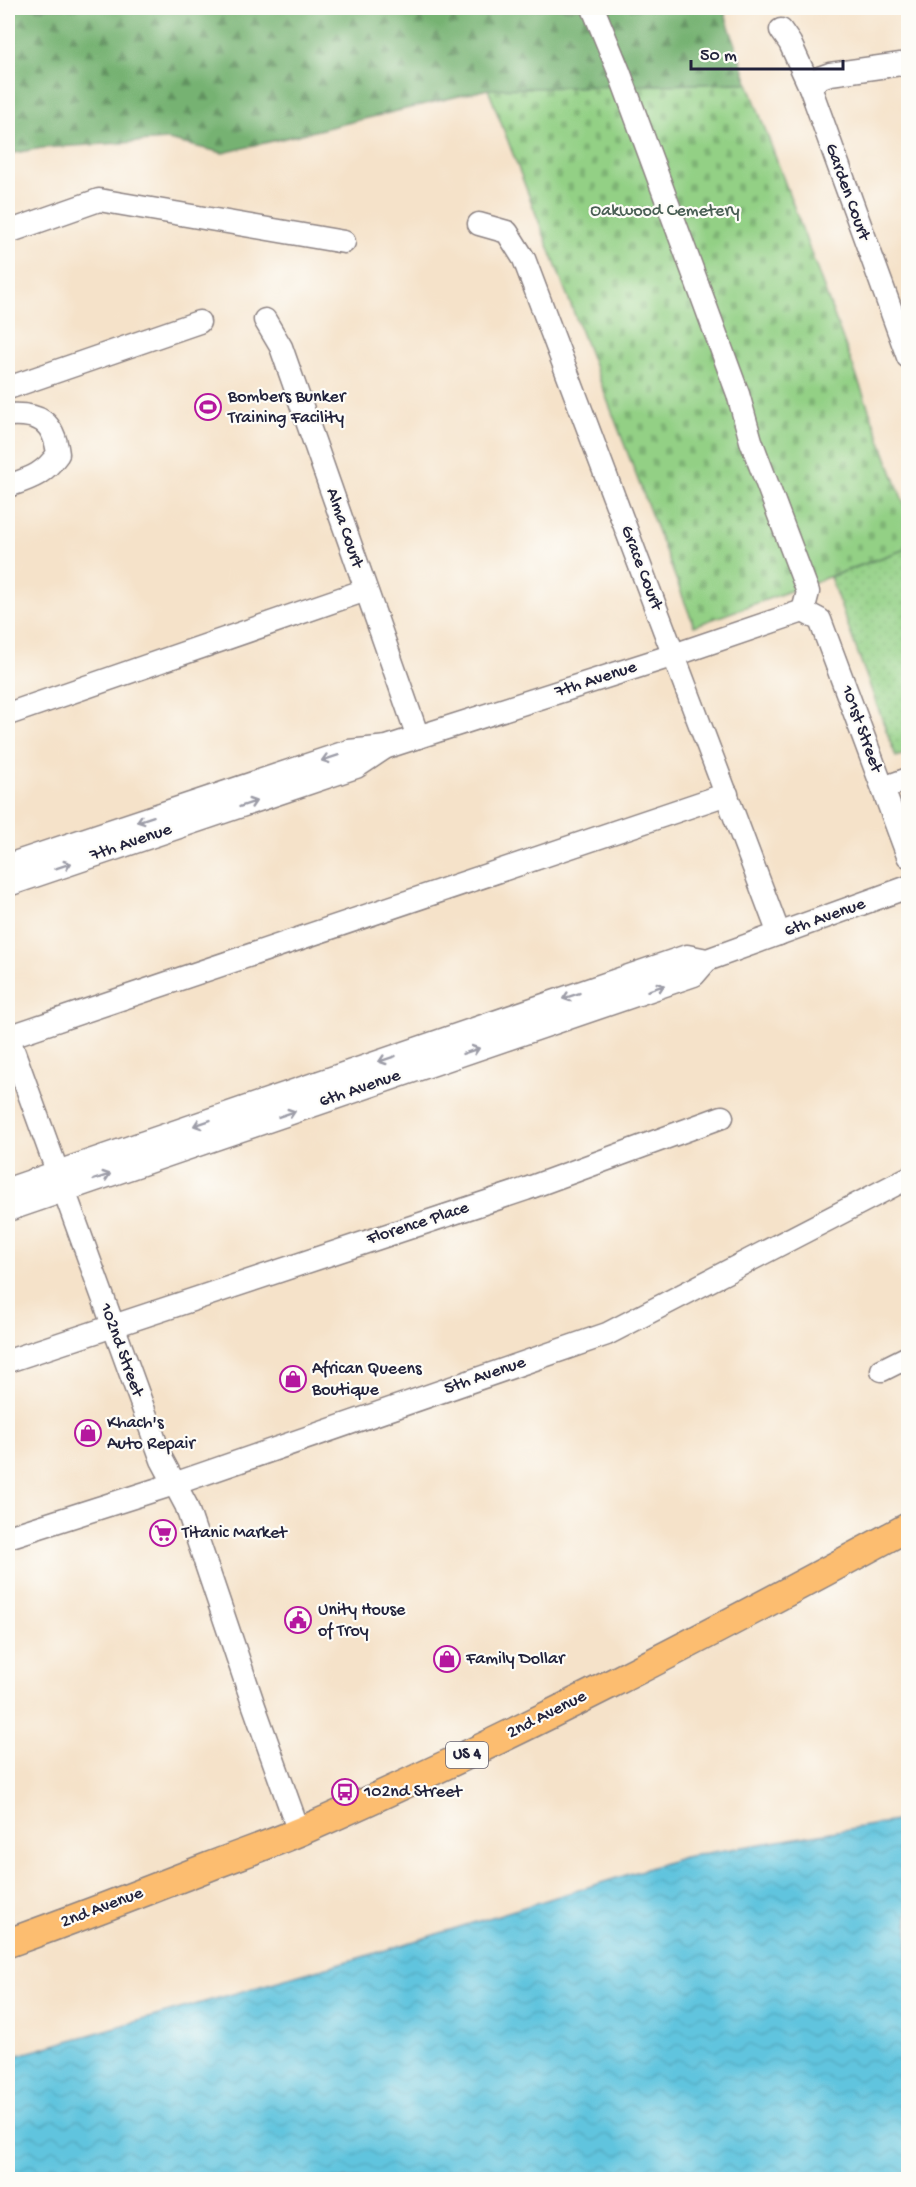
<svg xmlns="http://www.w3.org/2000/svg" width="916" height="2187" viewBox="0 0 916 2187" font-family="'Gochi Hand',sans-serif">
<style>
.grass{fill:url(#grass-dots);stroke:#5a7960;stroke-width:1.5}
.forest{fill:url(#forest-firs);stroke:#4c6a56;stroke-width:1.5}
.cemetery{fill:url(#cemetery-stones);stroke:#5a7960;stroke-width:1.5}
.water{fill:url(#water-waves);stroke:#41738c;stroke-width:1.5}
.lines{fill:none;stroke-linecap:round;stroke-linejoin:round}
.minor-casing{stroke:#8c8282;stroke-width:25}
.major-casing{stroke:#8c8282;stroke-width:31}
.minor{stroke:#fff;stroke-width:22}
.major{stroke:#fcbd6f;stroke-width:28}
.oneway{stroke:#9c9ca7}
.labels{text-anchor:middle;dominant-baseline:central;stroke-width:4.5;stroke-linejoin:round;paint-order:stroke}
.shield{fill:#fdfcf7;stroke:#646373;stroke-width:1.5}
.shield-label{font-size:16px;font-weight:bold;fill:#22223b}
.street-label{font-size:18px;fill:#22223b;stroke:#fdfcf7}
.park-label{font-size:18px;fill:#4a5f55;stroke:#fdfcf7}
.poi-label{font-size:18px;fill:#22223b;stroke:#fdfcf7;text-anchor:start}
</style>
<defs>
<pattern id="grass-dots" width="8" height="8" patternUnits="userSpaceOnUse" patternTransform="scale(1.5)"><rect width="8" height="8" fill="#93d085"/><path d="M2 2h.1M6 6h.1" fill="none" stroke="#7eb274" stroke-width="1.8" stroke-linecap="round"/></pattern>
<pattern id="forest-firs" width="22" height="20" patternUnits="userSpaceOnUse" patternTransform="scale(1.5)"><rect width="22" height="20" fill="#76b272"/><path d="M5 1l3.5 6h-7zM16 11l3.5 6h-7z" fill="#60905f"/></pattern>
<pattern id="cemetery-stones" width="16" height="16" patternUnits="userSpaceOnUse" patternTransform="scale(1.5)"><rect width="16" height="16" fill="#93d085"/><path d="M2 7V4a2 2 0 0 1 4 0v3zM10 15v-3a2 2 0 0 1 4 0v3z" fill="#7eb274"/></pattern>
<pattern id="water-waves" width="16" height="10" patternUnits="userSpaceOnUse" patternTransform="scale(1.5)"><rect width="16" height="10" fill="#60c4de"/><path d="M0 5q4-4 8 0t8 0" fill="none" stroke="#53a8bf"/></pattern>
</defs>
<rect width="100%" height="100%" fill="#fdfcf7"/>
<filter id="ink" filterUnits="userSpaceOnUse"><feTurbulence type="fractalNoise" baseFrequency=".0167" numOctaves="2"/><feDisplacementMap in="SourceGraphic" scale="12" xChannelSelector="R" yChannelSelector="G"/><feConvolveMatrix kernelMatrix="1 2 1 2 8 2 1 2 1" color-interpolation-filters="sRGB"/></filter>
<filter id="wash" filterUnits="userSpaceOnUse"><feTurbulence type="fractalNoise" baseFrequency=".008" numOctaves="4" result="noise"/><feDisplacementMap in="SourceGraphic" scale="24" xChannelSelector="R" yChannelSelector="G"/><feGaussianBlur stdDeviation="1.35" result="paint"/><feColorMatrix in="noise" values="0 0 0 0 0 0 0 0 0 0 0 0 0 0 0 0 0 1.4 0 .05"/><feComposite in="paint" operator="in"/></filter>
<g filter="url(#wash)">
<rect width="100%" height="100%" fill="#f5e2c9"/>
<polygon class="grass" points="908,548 908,753 896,757 830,577"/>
<polygon class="forest" points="8,8 723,8 748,83 488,89 223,153 168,140 42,148 8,154"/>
<polygon class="cemetery" points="748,83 908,515 908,548 694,626 488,89"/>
<polygon class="water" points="908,1819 908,2179 8,2179 8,2058 373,1954 684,1857"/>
</g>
<g filter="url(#ink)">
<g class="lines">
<defs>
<g id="minor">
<polyline points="593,8 620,74 738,394 751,441 808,592 803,611"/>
<polyline points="781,30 790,43 810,87 908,357"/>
<polyline points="810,87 819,78 830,74 908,63"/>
<polyline points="479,224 507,232 524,259 779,934"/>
<polyline points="8,232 99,200 344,242"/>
<polyline points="265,320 281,347 418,737"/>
<polyline points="8,388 199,322"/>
<path d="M8,415c31,-2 46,6 50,39 -15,21 -27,24 -50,32"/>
<polyline points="803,611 820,620 908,856"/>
<polyline points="8,714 366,590"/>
<polyline points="883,788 908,779"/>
<polyline points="8,865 349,751 387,747 418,737 674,655 803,611"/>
<polyline points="8,885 356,767 383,749"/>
<polyline points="8,1036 162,1460 186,1505 254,1706 299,1832"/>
<polyline points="8,1037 727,794"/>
<polyline points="8,1189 687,956 707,960 908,887"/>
<polyline points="8,1210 694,975 707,960"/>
<polyline points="8,1361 526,1189 722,1117"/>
<polyline points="882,1370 908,1357"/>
<polyline points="8,1537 174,1484 607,1334 908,1178"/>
</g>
<path id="major" d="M8,1943c67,-24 134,-50 200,-76 31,-12 63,-23 93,-36 208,-91 408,-196 607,-304"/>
</defs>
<use href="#minor" class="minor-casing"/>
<use href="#major" class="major-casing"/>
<use href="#minor" class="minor"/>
<use href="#major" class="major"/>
</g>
<defs><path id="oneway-shaft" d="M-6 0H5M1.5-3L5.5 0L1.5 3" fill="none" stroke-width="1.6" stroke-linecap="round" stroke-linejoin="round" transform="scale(1.5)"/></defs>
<g class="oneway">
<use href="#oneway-shaft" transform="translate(330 758) rotate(162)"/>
<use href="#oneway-shaft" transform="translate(248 804) rotate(-19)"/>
<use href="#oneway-shaft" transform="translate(145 819) rotate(162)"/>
<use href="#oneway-shaft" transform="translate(63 866) rotate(-19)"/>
<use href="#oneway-shaft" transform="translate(656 988) rotate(-19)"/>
<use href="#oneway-shaft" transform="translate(571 996) rotate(161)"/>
<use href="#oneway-shaft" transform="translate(471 1051) rotate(-19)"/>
<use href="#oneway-shaft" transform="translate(387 1059) rotate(161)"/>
<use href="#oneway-shaft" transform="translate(287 1114) rotate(-19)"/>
<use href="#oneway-shaft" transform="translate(202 1123) rotate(161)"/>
<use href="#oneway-shaft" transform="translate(102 1177) rotate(-19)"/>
</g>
</g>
<defs>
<symbol id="stadium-ring" viewBox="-11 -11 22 22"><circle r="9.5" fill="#fdfcf7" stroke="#b5179e" stroke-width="1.5"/><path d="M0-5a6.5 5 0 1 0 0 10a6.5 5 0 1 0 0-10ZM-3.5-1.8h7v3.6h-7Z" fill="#b5179e"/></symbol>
<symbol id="shop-ring" viewBox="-11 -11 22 22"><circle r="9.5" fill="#fdfcf7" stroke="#b5179e" stroke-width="1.5"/><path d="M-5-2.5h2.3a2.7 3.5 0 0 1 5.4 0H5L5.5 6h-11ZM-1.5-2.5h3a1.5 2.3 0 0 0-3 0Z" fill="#b5179e"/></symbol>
<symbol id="supermarket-ring" viewBox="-11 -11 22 22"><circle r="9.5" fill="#fdfcf7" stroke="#b5179e" stroke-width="1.5"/><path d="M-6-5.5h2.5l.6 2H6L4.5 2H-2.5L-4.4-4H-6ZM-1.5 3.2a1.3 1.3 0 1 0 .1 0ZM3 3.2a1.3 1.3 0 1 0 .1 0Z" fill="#b5179e"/></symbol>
<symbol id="civic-ring" viewBox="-11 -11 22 22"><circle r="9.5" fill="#fdfcf7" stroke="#b5179e" stroke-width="1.5"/><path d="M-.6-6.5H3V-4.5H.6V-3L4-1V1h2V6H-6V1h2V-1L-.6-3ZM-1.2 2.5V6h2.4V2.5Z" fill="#b5179e"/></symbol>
<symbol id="bus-ring" viewBox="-11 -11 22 22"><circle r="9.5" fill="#fdfcf7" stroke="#b5179e" stroke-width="1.5"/><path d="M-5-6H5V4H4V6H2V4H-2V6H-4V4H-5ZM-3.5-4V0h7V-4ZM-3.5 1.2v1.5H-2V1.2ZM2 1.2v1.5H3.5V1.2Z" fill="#b5179e"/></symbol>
</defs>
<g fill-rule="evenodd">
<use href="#stadium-ring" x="193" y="392" width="30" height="30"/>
<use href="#shop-ring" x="278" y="1364" width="30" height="30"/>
<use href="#shop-ring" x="73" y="1418" width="30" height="30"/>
<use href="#supermarket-ring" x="148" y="1518" width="30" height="30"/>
<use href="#civic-ring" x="283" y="1605" width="30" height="30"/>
<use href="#shop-ring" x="432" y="1644" width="30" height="30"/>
<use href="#bus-ring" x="330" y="1777" width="30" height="30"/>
</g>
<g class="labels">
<rect class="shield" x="446" y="1742" width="42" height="26" rx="4.5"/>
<g class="shield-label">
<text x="467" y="1755">US 4</text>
</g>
<g class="street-label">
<text transform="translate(847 192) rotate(70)">Garden Court</text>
<text transform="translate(344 528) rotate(71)">Alma Court</text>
<text transform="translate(641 568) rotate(69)">Grace Court</text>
<text transform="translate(596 680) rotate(-18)">7th Avenue</text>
<text transform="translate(861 729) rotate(70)">101st Street</text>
<text transform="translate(131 843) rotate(-19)">7th Avenue</text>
<text transform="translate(825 918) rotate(-20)">6th Avenue</text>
<text transform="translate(360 1089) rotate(-19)">6th Avenue</text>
<text transform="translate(418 1224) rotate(-18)">Florence Place</text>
<text transform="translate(121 1350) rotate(70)">102nd Street</text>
<text transform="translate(485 1376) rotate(-19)">5th Avenue</text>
<text transform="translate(547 1715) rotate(-27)">2nd Avenue</text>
<text transform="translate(102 1908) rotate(-21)">2nd Avenue</text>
</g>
<g class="park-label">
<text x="665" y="211">Oakwood Cemetery</text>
</g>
<g class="poi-label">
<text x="228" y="397">Bombers Bunker<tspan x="228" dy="21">Training Facility</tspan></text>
<text x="312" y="1369">African Queens<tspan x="312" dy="21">Boutique</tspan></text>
<text x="107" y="1423">Khach's<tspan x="107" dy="21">Auto Repair</tspan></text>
<text x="182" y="1533">Titanic Market</text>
<text x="318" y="1610">Unity House<tspan x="318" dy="21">of Troy</tspan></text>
<text x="466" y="1659">Family Dollar</text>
<text x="364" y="1792">102nd Street</text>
</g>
</g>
<rect width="916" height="2187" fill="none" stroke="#fdfcf7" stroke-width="30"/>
<path d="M691 60v9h152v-9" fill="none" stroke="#22223b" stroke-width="3"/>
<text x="700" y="60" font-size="18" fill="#22223b" stroke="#fdfcf7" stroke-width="4.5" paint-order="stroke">50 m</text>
</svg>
